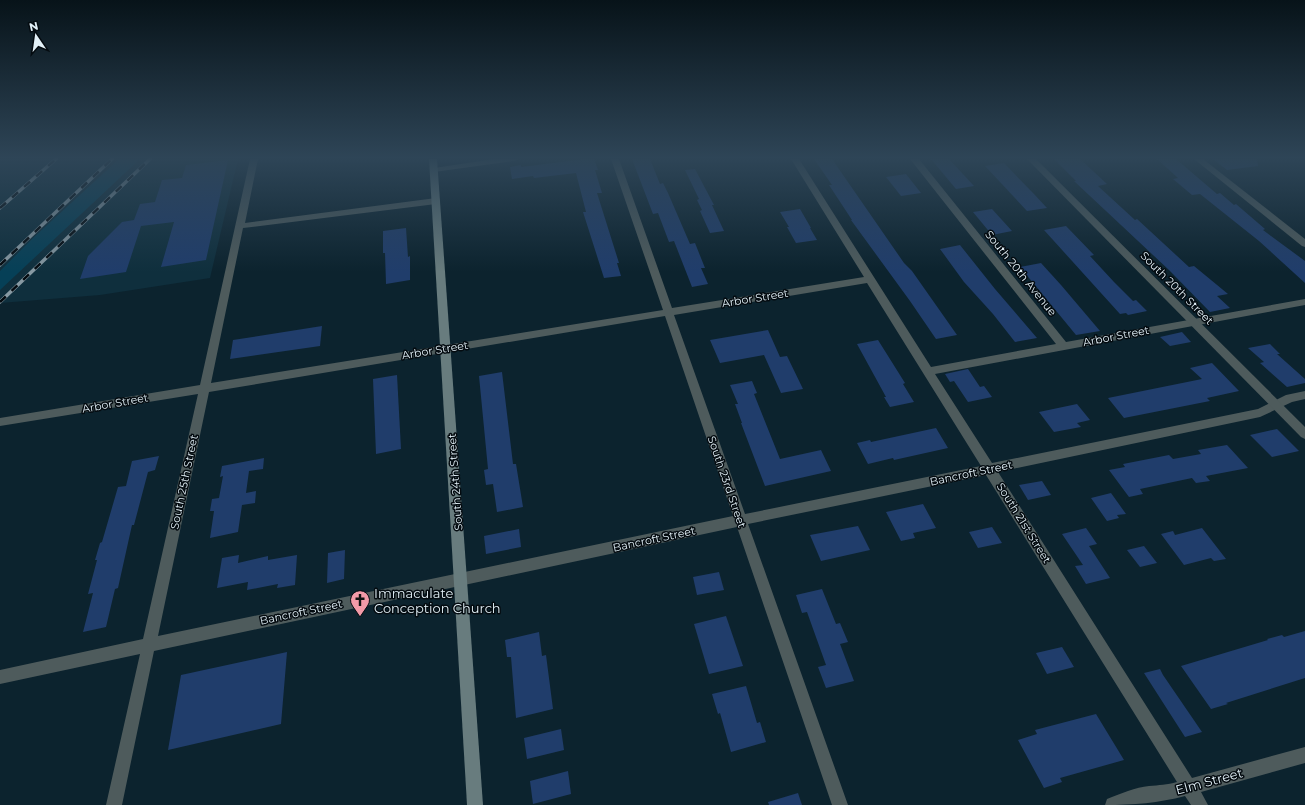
<svg xmlns="http://www.w3.org/2000/svg" width="1305" height="805" viewBox="0 0 1305 805" font-family="Montserrat,sans-serif">
<style>
.built{fill:#0f2f3d}
.green{fill:#064057}
.building{fill:#203d6b}
.lines{fill:none;stroke-linecap:round;stroke-linejoin:round}
.minor{fill:#4e5b5c;fill-rule:evenodd}
.tertiary{fill:#4e5b5c;fill-rule:evenodd}
.secondary{fill:#687c7e;fill-rule:evenodd}
.rail-casing{stroke:#889aa3;stroke-width:3.5}
.rail{stroke:#040b10;stroke-width:2.5;stroke-dasharray:8;stroke-linecap:butt}
.labels{text-anchor:middle;dominant-baseline:central;stroke-width:3;stroke-linejoin:round;paint-order:stroke}
.street-label{font-size:11px;fill:#e2f0f7;stroke:#040b10}
.near-poi-label{font-size:13px;fill:#e2f0f7;stroke:#040b10;text-anchor:start}
.near-street-label{font-size:13px;fill:#e2f0f7;stroke:#040b10}
</style>
<rect width="100%" height="100%" fill="#0c232e"/>
<polygon class="built" points="0,159 238,159 210,278 100,295 0,303"/>
<polygon class="green" points="119,159 140,159 0,290 0,271 33,238"/>
<g class="building">
<polygon points="585,159 594,159 598,170 595,170 602,193 597,193 619,263 617,263 621,276 604,278 583,212 586,212 576,173 534,178 533,176 512,179 510,167 521,165 521,167"/>
<polygon points="632,159 650,159 660,184 663,183 668,193 690,244 695,243 705,268 701,268 708,284 692,287 674,241 669,242 658,213 653,214"/>
<polygon points="814,159 832,159 904,263 912,271 957,335 936,339 910,301 851,220 852,220 829,185 832,185"/>
<polygon points="931,159 949,159 974,186 956,189"/>
<polygon points="1054,159 1080,159 1107,184 1098,186 1135,220 1137,219 1189,267 1194,266 1228,294 1217,296 1230,308 1210,312 1169,270 1074,181 1076,181"/>
<polygon points="1157,159 1176,159 1217,194 1220,193 1234,205 1236,204 1265,229 1263,230 1305,261 1305,283 1259,241 1200,194 1192,195 1173,179 1178,178"/>
<polygon points="1213,159 1257,159 1258,166 1227,170"/>
<polygon points="228,160 206,260 161,267 174,222 141,226 126,272 80,279 88,256 122,222 134,220 140,204 155,202 162,180 182,178 186,165"/>
<polygon points="1004,163 1034,194 1047,208 1027,211 985,166"/>
<polygon points="695,169 714,205 712,205 724,231 710,233 700,211 702,210 697,200 699,199 685,170"/>
<polygon points="906,174 921,193 901,196 886,177"/>
<polygon points="800,209 811,228 810,228 817,240 796,243 787,227 789,227 780,212"/>
<polygon points="992,209 1012,231 992,235 973,212"/>
<polygon points="1066,226 1094,255 1090,256 1114,282 1133,301 1136,300 1147,311 1128,315 1126,313 1120,314 1044,230"/>
<polygon points="406,228 408,257 410,256 410,280 386,284 385,253 383,253 383,231"/>
<polygon points="960,245 995,289 1037,338 1015,342 993,314 964,282 940,249"/>
<polygon points="1041,263 1061,285 1100,331 1076,335 1020,267"/>
<polygon points="322,326 320,346 230,359 233,340"/>
<polygon points="768,330 780,357 787,356 803,389 781,393 764,355 720,363 710,340"/>
<polygon points="1182,332 1191,342 1170,346 1160,337"/>
<polygon points="878,340 905,383 903,384 914,402 890,407 884,397 886,397 857,344"/>
<polygon points="1270,344 1280,354 1277,354 1305,379 1305,383 1287,387 1260,363 1264,362 1248,348"/>
<polygon points="1212,363 1239,391 1207,398 1210,401 1124,418 1108,398 1202,379 1190,368"/>
<polygon points="968,369 980,387 984,386 992,397 968,402 954,381 950,382 945,374"/>
<polygon points="502,372 513,464 516,464 523,507 497,512 493,484 486,485 484,470 488,469 479,376"/>
<polygon points="397,375 401,449 376,454 373,379"/>
<polygon points="752,381 757,393 754,394 780,459 821,450 831,471 765,486 741,423 742,423 735,404 738,404 730,385"/>
<polygon points="1077,404 1090,420 1077,423 1081,427 1054,432 1039,412"/>
<polygon points="936,428 948,448 894,460 893,458 868,464 857,443 870,440 871,442"/>
<polygon points="1277,429 1299,451 1272,457 1250,435"/>
<polygon points="1227,445 1248,468 1206,476 1210,481 1196,483 1192,478 1140,489 1143,494 1129,497 1109,470 1125,467 1123,464 1169,455 1173,459 1201,454 1198,450"/>
<polygon points="159,456 155,470 148,472 134,525 132,525 118,588 115,589 106,627 83,632 93,593 88,594 97,560 95,560 100,543 102,542 118,487 126,486 132,461"/>
<polygon points="264,458 263,469 249,471 246,493 256,491 255,503 242,505 238,532 210,538 214,511 210,511 212,499 219,498 223,476 220,477 222,466"/>
<polygon points="1042,481 1051,495 1028,500 1019,485"/>
<polygon points="1111,493 1126,514 1117,515 1119,518 1107,521 1091,498"/>
<polygon points="923,504 936,528 913,533 915,538 901,541 886,512"/>
<polygon points="858,526 870,550 821,561 810,535"/>
<polygon points="992,527 1002,543 978,548 969,532"/>
<polygon points="1086,528 1097,544 1089,546 1110,578 1086,584 1075,566 1083,565 1062,534"/>
<polygon points="1202,528 1226,559 1214,561 1211,558 1184,565 1161,534 1173,531 1175,535"/>
<polygon points="519,529 521,547 486,554 484,536"/>
<polygon points="1144,546 1157,563 1140,567 1127,550"/>
<polygon points="345,550 344,579 327,583 328,553"/>
<polygon points="239,555 238,563 268,556 268,560 297,555 295,585 277,588 278,584 247,590 248,582 217,588 222,558"/>
<polygon points="719,572 724,590 697,595 693,577"/>
<polygon points="822,589 836,624 840,623 848,642 840,644 854,681 826,688 818,667 826,665 807,612 802,613 796,595"/>
<polygon points="726,616 743,666 709,674 694,624"/>
<polygon points="1305,631 1305,678 1226,703 1228,704 1211,709 1181,666 1268,640 1267,639 1282,635 1284,637"/>
<polygon points="539,632 542,656 546,655 553,709 516,718 511,657 507,657 505,640"/>
<polygon points="1062,647 1074,667 1047,674 1036,653"/>
<polygon points="287,652 281,724 168,750 181,675"/>
<polygon points="1160,669 1163,675 1202,732 1185,737 1144,673"/>
<polygon points="746,686 757,723 760,722 766,742 731,752 720,713 718,714 712,694"/>
<polygon points="1096,714 1124,760 1060,778 1062,782 1044,788 1018,740 1037,734 1035,730"/>
<polygon points="561,729 564,750 527,759 524,738"/>
<polygon points="568,771 571,794 533,804 530,781"/>
<polygon points="798,793 802,805 769,805 768,802"/>
</g>
<g class="lines">
<g class="minor">
<path d="M250,159h8l-13,64 191,-25 4,3 -4,3 -193,24 -32,155 452,-73 -52,-151h8l53,149 192,-31 -73,-118h8l132,208 125,-23 -146,-185h9l147,183 239,-43v6l-370,69 57,89 266,-54 28,-14 19,-4v8l-13,3 -32,15 -262,55 194,306 113,-31v16l-104,29 7,13h-17l-6,-9c-26,7 -52,9 -80,9l2,-6c13,-5 29,-12 42,-13 10,-1 18,-1 28,-4l-191,-307 -238,49 100,281h-16l-95,-278 -583,124 -32,154h-16l34,-151 -140,30v-14l143,-31 55,-245 -198,32v-8l200,-33zM867,283l114,183 -236,48 -71,-199zM665,316l68,200 -575,120 51,-244z"/>
<polygon points="494,159 518,159 514,161 434,172 430,170 434,168"/>
<polygon points="1194,159 1203,159 1305,239 1305,247 1302,246"/>
</g>
<polygon class="tertiary" points="1027,159 1036,159 1305,427 1305,439 1301,437"/>
<polygon class="secondary" points="429,159 437,159 483,805 467,805"/>
<defs>
<g id="rail">
<polyline points="0,208 56,159"/>
<polyline points="0,265 112,159"/>
<polyline points="0,302 150,159"/>
</g>
</defs>
<use href="#rail" class="rail-casing"/>
<use href="#rail" class="rail"/>
</g>
<linearGradient id="sky" x2="0" y2="1"><stop stop-color="#071319"/><stop offset="0.58" stop-color="#2e4557"/><stop offset="1" stop-color="#2e4557" stop-opacity="0"/></linearGradient>
<rect width="1305" height="272" fill="url(#sky)"/>
<defs>
<symbol id="church-pin" viewBox="-11 -11 22 30"><path d="M0 17L-7.5 6A9.5 9.5 0 1 1 7.5 6Z" fill="#f39aa8" stroke="#040b10"/><path d="M-1.2-6h2.4v3.5h3.3v2.4h-3.3V6h-2.4V-.1h-3.3v-2.4h3.3Z" fill="#111"/></symbol>
</defs>
<g fill-rule="evenodd">
<use href="#church-pin" x="349" y="589" width="22" height="30"/>
</g>
<g class="labels">
<g class="street-label">
<text transform="translate(1021 273) rotate(51)">South 20th Avenue</text>
<text transform="translate(1177 288) rotate(45)">South 20th Street</text>
<text transform="translate(755 298) rotate(-9)">Arbor Street</text>
<text transform="translate(1116 336) rotate(-11)">Arbor Street</text>
<text transform="translate(435 350) rotate(-9)">Arbor Street</text>
<text transform="translate(115 403) rotate(-10)">Arbor Street</text>
<text transform="translate(971 473) rotate(-12)">Bancroft Street</text>
<text transform="translate(184 482) rotate(-78)">South 25th Street</text>
<text transform="translate(455 482) rotate(-94)">South 24th Street</text>
<text transform="translate(727 482) rotate(71)">South 23rd Street</text>
<text transform="translate(1024 523) rotate(58)">South 21st Street</text>
<text transform="translate(654 539) rotate(-12)">Bancroft Street</text>
<text transform="translate(301 612) rotate(-12)">Bancroft Street</text>
</g>
<g class="near-poi-label">
<text x="374" y="593">Immaculate<tspan x="374" dy="15">Conception Church</tspan></text>
</g>
<g class="near-street-label">
<text transform="translate(1209 781) rotate(-15)">Elm Street</text>
</g>
</g>
<g transform="translate(36 36) rotate(347)" stroke="#040b10" stroke-width="3" paint-order="stroke">
<path d="M0-3L7 15L0 10L-7 15Z" fill="#e2f0f7"/>
<text y="-6" font-size="11" font-weight="bold" text-anchor="middle" fill="#e2f0f7">N</text>
</g>
</svg>
